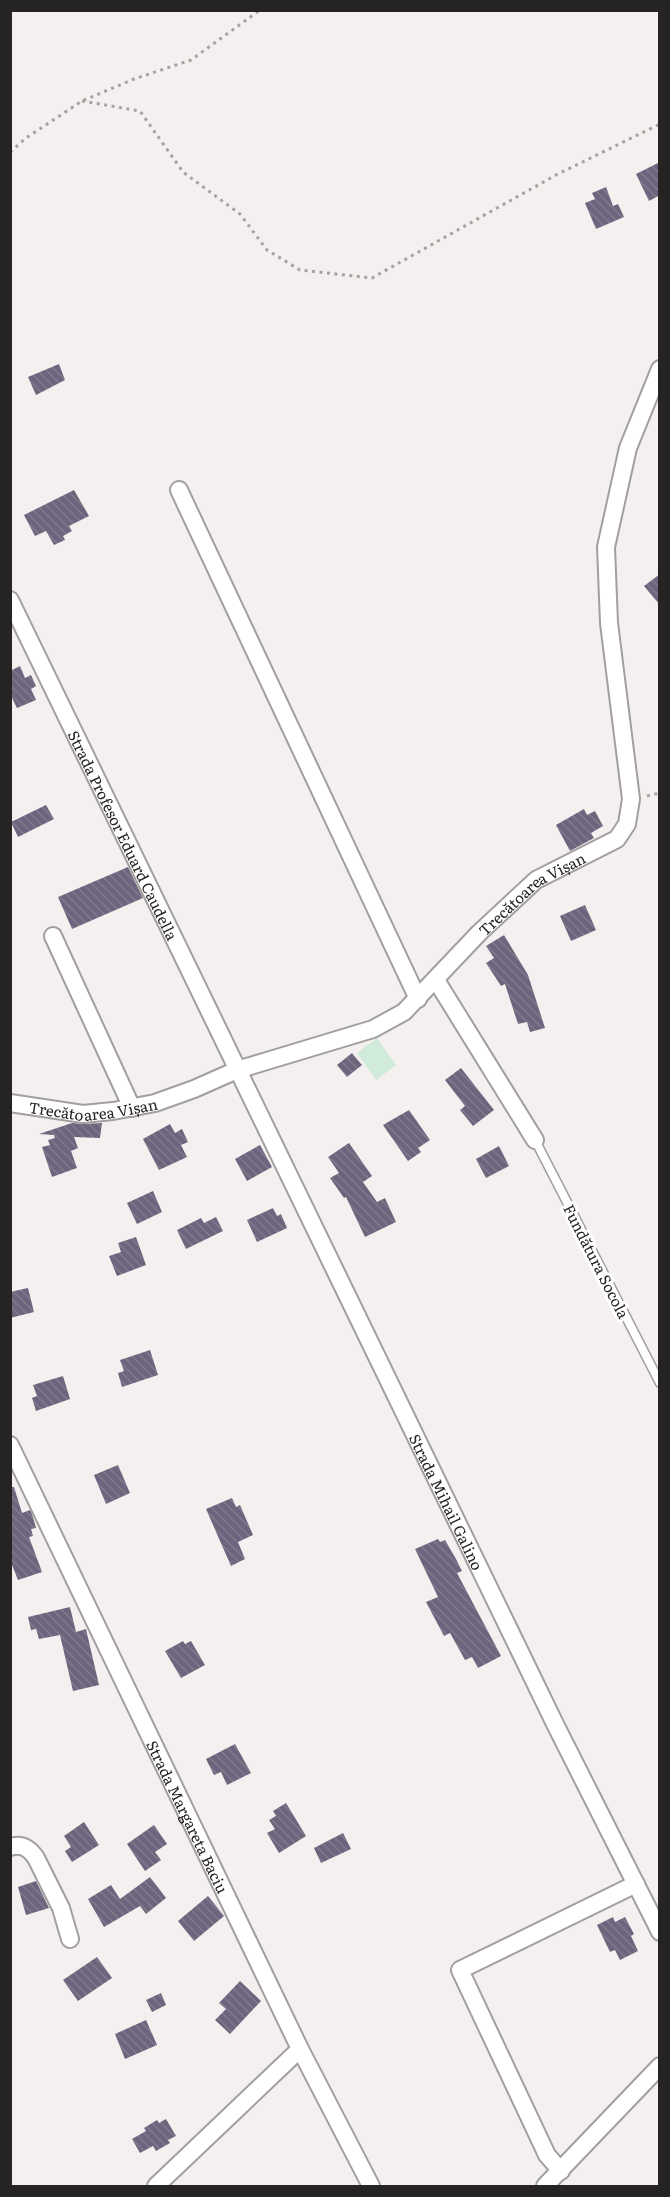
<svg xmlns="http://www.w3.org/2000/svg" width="670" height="2197" viewBox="0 0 670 2197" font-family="Literata,serif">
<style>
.park{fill:#d0ebda}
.building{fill:url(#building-back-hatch)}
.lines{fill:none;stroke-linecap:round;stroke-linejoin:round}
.lane-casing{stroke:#a29f9e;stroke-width:11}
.street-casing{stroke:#a29f9e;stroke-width:20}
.path{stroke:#a5a3a2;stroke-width:3;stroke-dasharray:3 4.5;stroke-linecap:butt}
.lane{stroke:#fff;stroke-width:8}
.street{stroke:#fff;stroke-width:16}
.labels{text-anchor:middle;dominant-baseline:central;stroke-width:6;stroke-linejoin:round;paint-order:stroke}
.street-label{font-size:15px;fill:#252423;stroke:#fffefe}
</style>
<defs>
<pattern id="building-back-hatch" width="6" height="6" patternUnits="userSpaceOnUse" patternTransform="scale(1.5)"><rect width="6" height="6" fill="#6d647d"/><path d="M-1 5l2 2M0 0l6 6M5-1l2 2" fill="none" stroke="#817a8d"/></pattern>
</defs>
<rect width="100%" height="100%" fill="#f4f0ef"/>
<polygon class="park" points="377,1038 396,1065 376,1080 357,1053"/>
<g class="building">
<polygon points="660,162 660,195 649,201 636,174"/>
<polygon points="606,187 613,206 618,204 624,217 596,229 585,203 595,199 592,193"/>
<polygon points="59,364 65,380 36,395 28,377"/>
<polygon points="74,490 89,516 69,526 72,531 63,536 65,540 54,545 46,531 35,536 24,515"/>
<polygon points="660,574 660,605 644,586"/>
<polygon points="20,666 25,678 31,675 36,686 31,689 36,700 17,708 10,694 10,671"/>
<polygon points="46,805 54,819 18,837 11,822"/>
<polygon points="584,809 587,815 595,811 603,826 591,833 594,838 570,851 556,825"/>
<polygon points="128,867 143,898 72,929 58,897"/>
<polygon points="585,905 596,930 571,941 560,916"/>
<polygon points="504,935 528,975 545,1028 530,1032 527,1022 518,1024 505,984 501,986 486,963 494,958 486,946"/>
<polygon points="352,1053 362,1065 347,1077 337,1065"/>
<polygon points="461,1068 494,1110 473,1126 460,1110 465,1106 445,1080"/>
<polygon points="409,1110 430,1140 418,1148 421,1152 408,1161 383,1125"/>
<polygon points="72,1123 84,1124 102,1123 100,1138 74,1137 78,1148 71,1151 77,1168 52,1177 42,1147 50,1145 48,1140 55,1138 54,1135 39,1134"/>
<polygon points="170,1124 175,1133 182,1129 188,1142 181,1145 187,1157 159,1170 143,1139"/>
<polygon points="349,1143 372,1176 363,1182 377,1202 385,1198 396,1222 365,1237 346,1197 344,1198 330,1178 339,1173 328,1157"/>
<polygon points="260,1145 272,1167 247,1181 235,1159"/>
<polygon points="499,1146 509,1166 486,1178 476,1159"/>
<polygon points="153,1191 162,1212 137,1224 127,1203"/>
<polygon points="273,1208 277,1216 281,1214 287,1228 257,1242 247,1220"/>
<polygon points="216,1217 223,1231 186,1249 177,1230 201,1218 204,1223"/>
<polygon points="136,1237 146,1265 117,1276 109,1256 121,1252 118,1243"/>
<polygon points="28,1288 34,1312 10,1318 10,1292"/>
<polygon points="150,1350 158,1375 122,1387 118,1373 124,1371 120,1360"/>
<polygon points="63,1376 70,1399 36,1411 32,1398 37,1396 33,1385"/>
<polygon points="118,1465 130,1493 106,1504 94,1475"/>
<polygon points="10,1487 14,1487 22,1513 30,1510 32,1514 36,1528 31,1529 33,1536 29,1537 42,1572 18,1580 10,1560"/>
<polygon points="232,1498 236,1507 240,1505 253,1535 238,1542 245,1559 231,1566 206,1509"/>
<polygon points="438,1539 440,1542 445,1540 456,1559 462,1571 457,1573 501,1656 478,1668 472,1657 465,1660 450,1633 444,1636 426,1602 438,1597 415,1549"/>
<polygon points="70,1607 76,1632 86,1629 99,1685 73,1691 60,1635 39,1639 36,1629 31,1630 28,1617"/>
<polygon points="183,1641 185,1644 191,1641 205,1665 181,1678 165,1651"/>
<polygon points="235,1744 251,1773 227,1785 221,1772 214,1775 206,1759"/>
<polygon points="286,1803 306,1836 279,1853 267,1833 275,1829 269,1820 276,1816 273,1811"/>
<polygon points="84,1822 99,1845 72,1862 65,1851 71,1847 64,1836"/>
<polygon points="154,1825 167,1844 155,1852 161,1860 145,1871 127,1844"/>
<polygon points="343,1833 351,1849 321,1863 314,1848"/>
<polygon points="150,1877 166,1898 146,1914 140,1906 104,1927 88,1899 111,1885 120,1899"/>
<polygon points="36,1881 49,1908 26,1915 18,1887"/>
<polygon points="208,1896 224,1916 194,1941 178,1921"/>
<polygon points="613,1917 615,1922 625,1917 634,1934 631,1936 638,1951 620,1960 615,1950 610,1952 597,1925"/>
<polygon points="97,1957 112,1978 78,2001 63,1980"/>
<polygon points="240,1981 261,2001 230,2034 215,2020 226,2009 219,2003"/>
<polygon points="161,1993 166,2005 152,2012 146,2000"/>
<polygon points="146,2020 157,2045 125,2059 115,2034"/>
<polygon points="166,2119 176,2136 168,2140 170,2143 156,2151 153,2146 140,2153 132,2139 146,2131 144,2128 157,2120 159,2123"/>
</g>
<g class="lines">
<defs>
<polyline id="lane" points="535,1140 660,1383"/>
<g id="street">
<polyline points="179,490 418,999"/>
<path id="s1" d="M10,600l546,1126 104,206"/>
<polyline points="53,936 132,1108"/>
<polyline points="436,980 535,1140"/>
<path id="s2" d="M10,1103l73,11 30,-3 42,-8 39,-14 43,-19 136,-41 31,-17 75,-79 57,-53 81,-41 10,-15 4,-25 -22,-176 -3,-76 22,-99 32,-79"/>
<path id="s3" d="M10,1445l290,604 71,137"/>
<path d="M10,1847c12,-4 20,2 26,11l25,50 9,31"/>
<polyline points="561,2171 547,2155 460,1970 636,1884"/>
<polyline points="156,2186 300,2049"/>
<polyline points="545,2186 660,2066"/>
</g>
</defs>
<use href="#lane" class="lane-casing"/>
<use href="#street" class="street-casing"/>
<g class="path">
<polyline points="82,101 140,111 183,172 240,214 267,250 300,270 372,278 556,175 660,124"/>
<polyline points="10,152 26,138 82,101 134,79 191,60 260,10"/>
<polyline points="647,796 660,793"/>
</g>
<use href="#lane" class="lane"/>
<use href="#street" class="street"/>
</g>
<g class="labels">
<g class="street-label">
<text stroke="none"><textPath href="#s1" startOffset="261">Strada Profesor Eduard Caudella</textPath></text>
<text stroke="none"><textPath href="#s2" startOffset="588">Trecătoarea Vișan</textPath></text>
<text stroke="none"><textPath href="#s2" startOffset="84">Trecătoarea Vișan</textPath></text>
<text transform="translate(597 1261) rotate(63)">Fundătura Socola</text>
<text stroke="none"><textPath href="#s1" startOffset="1002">Strada Mihail Galino</textPath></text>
<text stroke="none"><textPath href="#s3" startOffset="412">Strada Margareta Baciu</textPath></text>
</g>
</g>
<rect width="670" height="2197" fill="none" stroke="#252423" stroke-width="24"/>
</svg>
